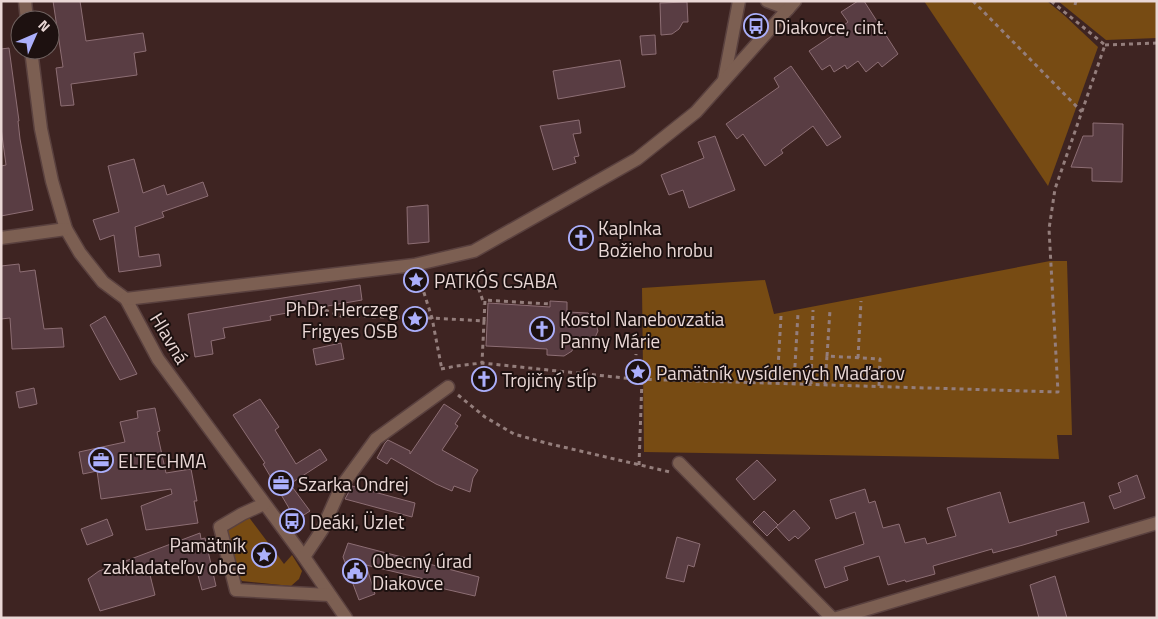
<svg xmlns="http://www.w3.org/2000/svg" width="1158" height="619" viewBox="0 0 1158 619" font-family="'Titillium Web',sans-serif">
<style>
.green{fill:#774b13}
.building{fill:#593d43;stroke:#8d6e74}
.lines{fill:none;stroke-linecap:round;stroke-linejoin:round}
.minor-casing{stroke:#5a413f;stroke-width:15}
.path{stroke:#947e7c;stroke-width:3;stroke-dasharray:4 4;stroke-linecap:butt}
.minor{stroke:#7c5f52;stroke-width:12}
.labels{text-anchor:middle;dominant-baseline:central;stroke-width:4;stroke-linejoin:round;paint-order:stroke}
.poi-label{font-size:19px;fill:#ead8d6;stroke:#1d1110;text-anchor:start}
.street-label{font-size:19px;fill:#ead8d6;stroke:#1d1110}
</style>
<rect width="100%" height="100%" fill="#3e2422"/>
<g class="green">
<polygon points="924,1 1047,1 1065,16 1098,47 1048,186"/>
<polygon points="1058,1 1157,1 1157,38 1106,40"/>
<polygon points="1050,261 1067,261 1072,435 1057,435 1059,459 644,452 642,288 765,280 774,314"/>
<polygon points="248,516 284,564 292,555 302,571 299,579 291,586 242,581 236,574 225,531"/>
</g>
<g class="building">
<polygon points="53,1 80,1 86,41 143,33 146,51 134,53 137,75 71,84 74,105 61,106 56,68 63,67"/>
<polygon points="858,1 864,1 898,54 882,67 878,62 866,72 858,61 847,69 845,65 834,72 830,65 822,70 809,51 845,27 844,25 848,22 841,12"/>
<polygon points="687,2 688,22 683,22 679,29 672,34 661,35 660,3"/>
<polygon points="655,35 656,54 642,55 640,36"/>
<polygon points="9,48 19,121 18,121 20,139 33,210 1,216 1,166 6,165 1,128 1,49"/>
<polygon points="620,60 625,87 558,99 553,71"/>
<polygon points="791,66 841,137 827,146 813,126 781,150 783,153 765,166 743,134 737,139 726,124 779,87 774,78"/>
<polygon points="579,120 581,133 573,134 579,156 574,157 576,163 553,170 540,126"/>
<polygon points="1093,123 1123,124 1122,182 1092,181 1092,168 1071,167 1083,136 1093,136"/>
<polygon points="715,136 735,190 689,208 683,190 669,195 661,175 704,158 698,142"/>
<polygon points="134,159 143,193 164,185 167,195 203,182 208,196 162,212 164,217 135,227 139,257 159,254 161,266 119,272 114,235 100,240 93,220 119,212 108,166"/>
<polygon points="428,205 429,242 408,244 407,207"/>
<polygon points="19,264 20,272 35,270 44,329 62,328 64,347 12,349 10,318 1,319 1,266"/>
<polygon points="360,285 362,300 270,316 271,320 223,328 225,338 211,341 213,354 195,357 188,314"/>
<polygon points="550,301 567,302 567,312 588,313 594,318 598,331 592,344 574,344 572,351 564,356 547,355 547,349 486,346 488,303 550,307"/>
<polygon points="105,316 127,355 137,374 120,380 111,364 90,325"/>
<polygon points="341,343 344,359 316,365 313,349"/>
<polygon points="34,388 37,404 19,408 16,392"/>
<polygon points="260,399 279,427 275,430 296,464 320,449 327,460 290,484 310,511 296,520 263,464 265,463 233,415"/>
<polygon points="444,404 461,415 455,424 458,426 442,450 478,470 473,478 470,492 454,486 452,491 436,484 391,458 387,464 377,458 385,443 388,440 410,451 410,454"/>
<polygon points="155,408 160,431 157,432 166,473 191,469 197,501 194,501 198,523 146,530 141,506 172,494 171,489 101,499 97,471 83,474 79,452 125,442 120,422 138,418 137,411"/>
<polygon points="757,460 776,480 754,500 736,479"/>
<polygon points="1137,475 1145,498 1114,509 1109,496 1121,492 1118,483"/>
<polygon points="352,486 415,503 412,517 345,499"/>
<polygon points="865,489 869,503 875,501 883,528 899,524 905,543 925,538 927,544 956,536 947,508 1000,492 1009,523 1084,502 1089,522 1056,531 1057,535 1023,545 993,553 992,549 933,566 935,574 906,582 905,580 888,585 879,556 844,567 848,580 825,588 815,560 864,544 855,512 836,519 830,500"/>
<polygon points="794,510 810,528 798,539 795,536 789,541 776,527"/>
<polygon points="764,511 778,525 767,536 753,522"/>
<polygon points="107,519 113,535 87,545 81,529"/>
<polygon points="200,533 201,539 205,538 216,586 202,590 195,564 150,575 155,595 100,611 88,579 99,571"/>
<polygon points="677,537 700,544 694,567 688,565 684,582 666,578"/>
<polygon points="348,543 479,577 475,596 436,587 437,582 366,565 375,594 359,600 343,557"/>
<polygon points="1055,576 1067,618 1039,618 1030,585"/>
</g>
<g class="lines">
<defs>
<g id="minor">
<polyline points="25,1 27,20"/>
<polyline points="767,1 788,9"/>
<polyline points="31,50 41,129 52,181 66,229 80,253 103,282 126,299 158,359 304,557 346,618"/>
<polyline points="724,80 739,1"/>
<polyline points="1,238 66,229"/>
<polyline points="126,299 414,265 474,251 637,159 696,112 795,1"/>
<polyline points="679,463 832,618"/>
<polyline points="264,504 242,514 220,527 236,590 329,595"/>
<polyline points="304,557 322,530 341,487 376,439 448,387"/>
<polyline points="837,618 1157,523"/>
</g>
</defs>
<use href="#minor" class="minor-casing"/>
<g class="path">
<polyline points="973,1 1082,112"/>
<polyline points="1075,5 1076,1"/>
<polyline points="1105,45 1157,43"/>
<polyline points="419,277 432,318 442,370"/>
<polyline points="476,281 484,304"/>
<polyline points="325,310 341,316 432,318 484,321 482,363"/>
<polyline points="781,316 778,368 782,368 782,383"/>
<polyline points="484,321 485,300 550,304"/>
<polyline points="827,356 830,310"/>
<polyline points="858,358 861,301"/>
<polyline points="441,369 456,366 482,363 634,379 1058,392 1049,229 1055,189 1105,45 1051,1"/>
<polyline points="634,379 636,354"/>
<polyline points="794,383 798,313"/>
<polyline points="811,384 813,310"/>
<polyline points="825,384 827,356 880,359 879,386"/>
<polyline points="458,395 485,417 514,434 546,443 670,472"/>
<polyline points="639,465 642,379"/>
</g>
<use href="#minor" class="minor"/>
</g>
<defs>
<symbol id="bus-ring" viewBox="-11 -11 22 22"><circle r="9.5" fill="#1d1110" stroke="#abaffb" stroke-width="1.5"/><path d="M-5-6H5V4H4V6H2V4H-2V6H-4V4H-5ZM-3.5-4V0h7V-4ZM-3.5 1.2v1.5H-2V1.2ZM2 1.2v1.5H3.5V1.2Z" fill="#abaffb"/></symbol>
<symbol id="church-ring" viewBox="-11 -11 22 22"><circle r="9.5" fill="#1d1110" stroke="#abaffb" stroke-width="1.5"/><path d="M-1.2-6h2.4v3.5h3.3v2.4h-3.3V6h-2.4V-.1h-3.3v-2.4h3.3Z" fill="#abaffb"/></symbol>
<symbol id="sight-ring" viewBox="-11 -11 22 22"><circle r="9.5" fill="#1d1110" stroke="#abaffb" stroke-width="1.5"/><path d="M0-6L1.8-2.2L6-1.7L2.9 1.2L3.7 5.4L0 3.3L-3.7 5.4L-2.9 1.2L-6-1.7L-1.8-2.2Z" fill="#abaffb"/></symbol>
<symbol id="office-ring" viewBox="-11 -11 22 22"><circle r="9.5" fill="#1d1110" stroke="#abaffb" stroke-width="1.5"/><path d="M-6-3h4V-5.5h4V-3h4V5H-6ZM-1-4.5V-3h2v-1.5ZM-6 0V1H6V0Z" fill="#abaffb"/></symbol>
<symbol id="civic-ring" viewBox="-11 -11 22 22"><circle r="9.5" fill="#1d1110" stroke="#abaffb" stroke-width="1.5"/><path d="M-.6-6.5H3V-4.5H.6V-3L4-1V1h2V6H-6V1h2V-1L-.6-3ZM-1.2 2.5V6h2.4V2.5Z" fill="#abaffb"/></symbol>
</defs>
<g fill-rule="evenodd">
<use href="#bus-ring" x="742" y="12" width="28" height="28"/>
<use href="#church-ring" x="567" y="224" width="28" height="28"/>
<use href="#sight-ring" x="402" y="266" width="28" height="28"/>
<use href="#sight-ring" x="401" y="305" width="28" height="28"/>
<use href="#church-ring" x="528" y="315" width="28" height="28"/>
<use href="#sight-ring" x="624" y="358" width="28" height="28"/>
<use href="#church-ring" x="470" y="365" width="28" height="28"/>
<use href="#office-ring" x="87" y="446" width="28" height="28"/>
<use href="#office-ring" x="267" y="469" width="28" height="28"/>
<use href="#bus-ring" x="278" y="507" width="28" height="28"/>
<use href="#sight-ring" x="250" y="541" width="28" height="28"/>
<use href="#civic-ring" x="341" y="557" width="28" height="28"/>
</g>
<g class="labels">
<g class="poi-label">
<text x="774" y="26">Diakovce, cint.</text>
<text x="598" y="227">Kaplnka<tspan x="598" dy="22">Božieho hrobu</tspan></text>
<text x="434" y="280">PATKÓS CSABA</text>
<text x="398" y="308" text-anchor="end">PhDr. Herczeg<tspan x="398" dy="22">Frigyes OSB</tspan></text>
<text x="560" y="318">Kostol Nanebovzatia<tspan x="560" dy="22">Panny Márie</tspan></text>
<text x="656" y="372">Pamätník vysídlených Maďarov</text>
<text x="502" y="379">Trojičný stĺp</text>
<text x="118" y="460">ELTECHMA</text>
<text x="298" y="483">Szarka Ondrej</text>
<text x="310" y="521">Deáki, Üzlet</text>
<text x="246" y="544" text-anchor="end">Pamätník<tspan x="246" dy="22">zakladateľov obce</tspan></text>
<text x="372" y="560">Obecný úrad<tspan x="372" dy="22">Diakovce</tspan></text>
</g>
<g class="street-label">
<text transform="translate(170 338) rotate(59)">Hlavná</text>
</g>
</g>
<rect width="1158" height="619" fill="none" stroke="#ead8d6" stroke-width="5"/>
<g transform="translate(35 35) rotate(45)"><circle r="24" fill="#1d1110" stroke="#6f615f"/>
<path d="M0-4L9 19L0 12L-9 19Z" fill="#abaffb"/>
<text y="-8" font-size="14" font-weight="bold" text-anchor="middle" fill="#ead8d6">N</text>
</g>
</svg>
